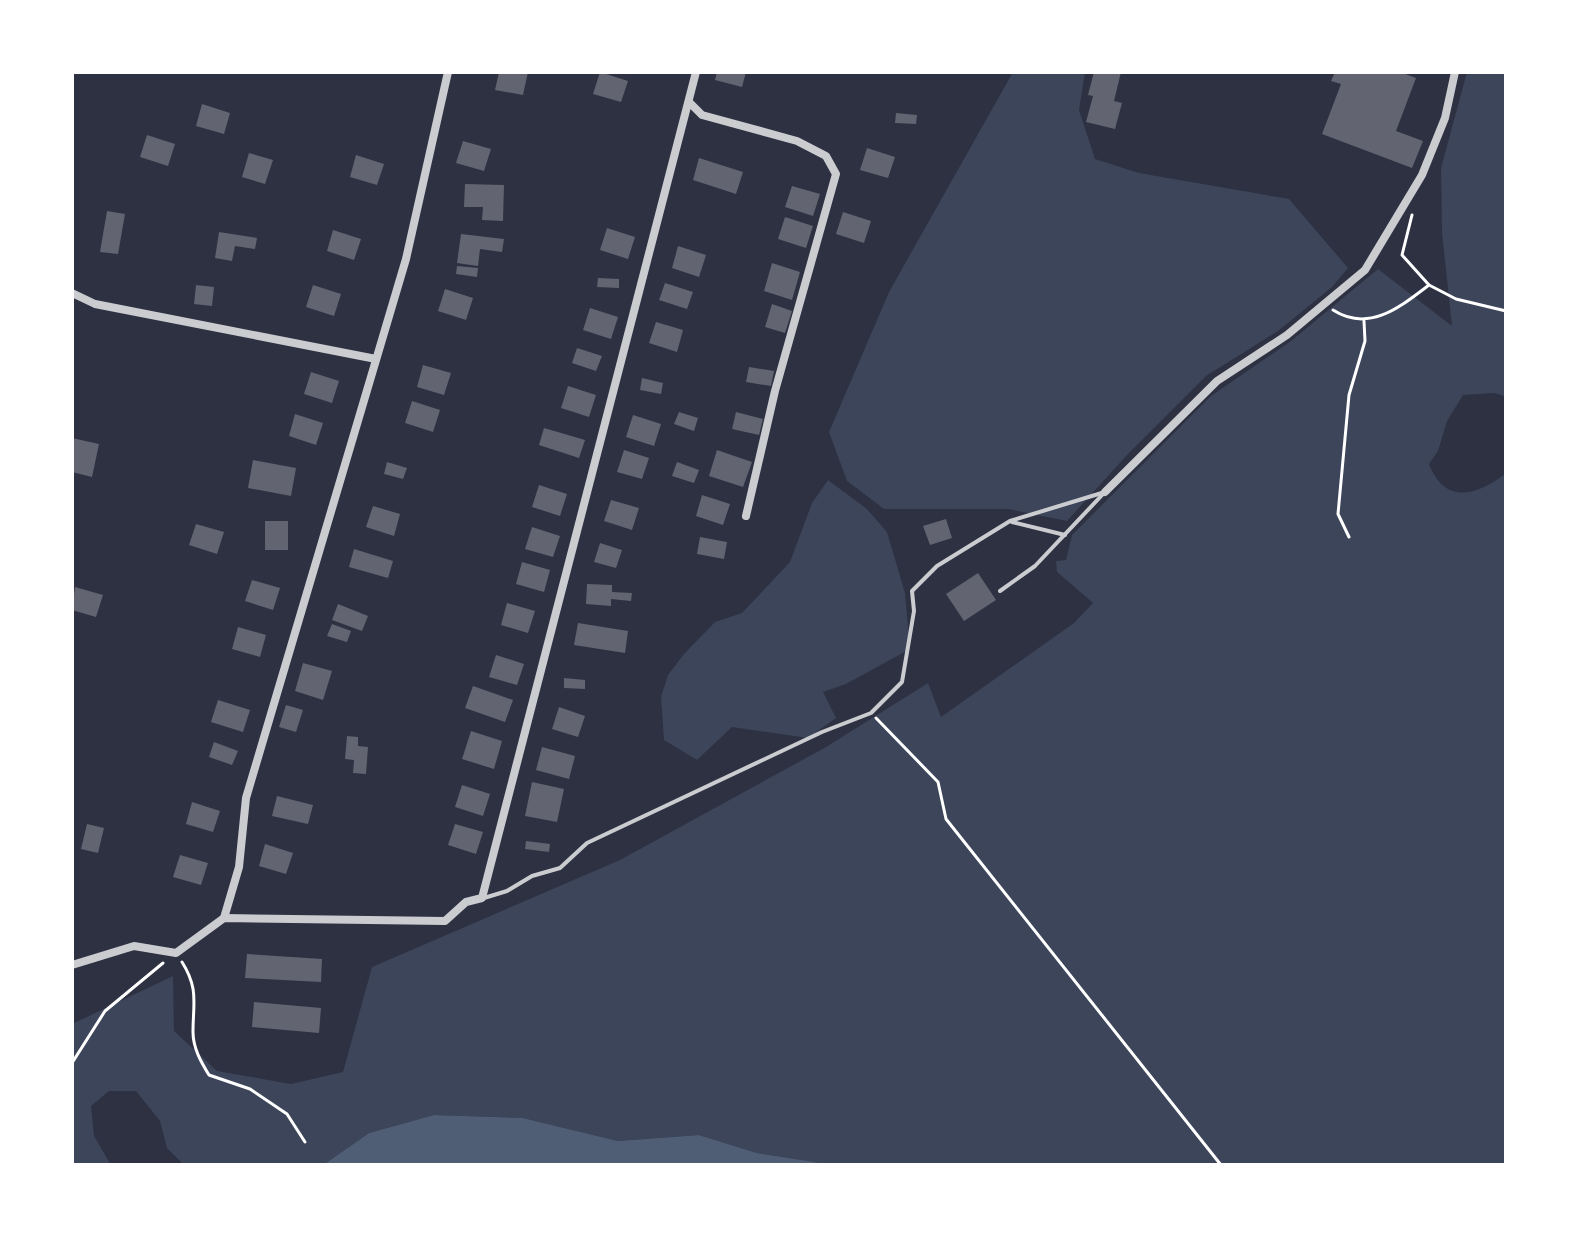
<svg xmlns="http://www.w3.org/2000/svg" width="1578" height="1237" viewBox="0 0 1578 1237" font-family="Manrope,sans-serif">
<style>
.green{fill:#3c4559}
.water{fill:#4f5d75}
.building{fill:#626471}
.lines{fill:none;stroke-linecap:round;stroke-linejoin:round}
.path{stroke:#fff;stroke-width:3}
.service{stroke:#caccd0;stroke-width:4}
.minor{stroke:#caccd0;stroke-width:8}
</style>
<rect width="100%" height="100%" fill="#2d3142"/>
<g class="green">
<polygon points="1013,72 1085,72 1079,110 1095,159 1139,173 1289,199 1348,268 1332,287 1278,331 1206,376 1128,454 1067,521 1008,509 884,509 847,481 829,432 889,292"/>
<path d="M1467,72h39v325l-11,-4 -32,2 -16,26 -9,30 -9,13c16,41 48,32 77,9v692h-673l-76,-12 -58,-18 -81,6 -95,-23 -89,-3 -65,18 -46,32h-139l-17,-17 -7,-27 -24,-30h-27l-18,15 3,30 17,29h-39v-141l101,-48 1,55 43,40 74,13 52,-12 29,-105 248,-107 206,-113 102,-64 13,34 133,-94 19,-20 -36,-31 -1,-11 10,-1 6,-25 139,-139 80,-55 87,-72 74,57 -10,-93 -1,-65z"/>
<polygon points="828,480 867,509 887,532 905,593 910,649 846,684 823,692 836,718 808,738 732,727 697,760 664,740 661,697 668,675 684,654 715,622 742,613 790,562 812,503"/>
</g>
<polygon class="water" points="434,1115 523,1118 618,1141 699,1135 757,1153 833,1165 323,1165 369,1133"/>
<g class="building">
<polygon points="499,72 528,72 523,95 495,90"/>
<polygon points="600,72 628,81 621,102 593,94"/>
<polygon points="717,72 746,72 742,87 715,80"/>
<polygon points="1094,72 1121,72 1114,101 1122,103 1115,129 1086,122 1093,96 1088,95"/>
<polygon points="1335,72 1400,72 1416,78 1396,131 1423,141 1412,168 1322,134 1341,84 1331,81"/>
<polygon points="202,104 230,113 224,134 196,126"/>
<polygon points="896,113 917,115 916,124 895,123"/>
<polygon points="147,135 175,144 168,166 140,157"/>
<polygon points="463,141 491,149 484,171 456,163"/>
<polygon points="867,148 895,157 888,178 860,170"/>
<polygon points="249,153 273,160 265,184 242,177"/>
<polygon points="356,155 384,164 377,185 350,177"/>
<polygon points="699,158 743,172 736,194 693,180"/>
<polygon points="465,184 504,185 503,221 482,220 483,207 464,207"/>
<polygon points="792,186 820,194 813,216 785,207"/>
<polygon points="107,211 125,214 118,254 100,252"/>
<polygon points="843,212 871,221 864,243 836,234"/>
<polygon points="785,217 813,226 806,248 778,239"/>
<polygon points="607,228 635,237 628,259 600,250"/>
<polygon points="333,230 361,239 354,260 327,251"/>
<polygon points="219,232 257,238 255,249 235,246 232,261 215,258"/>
<polygon points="461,234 504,239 502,252 480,249 478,266 457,263"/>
<polygon points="678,246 706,255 699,277 672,268"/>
<polygon points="772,263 800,272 792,300 764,291"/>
<polygon points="457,266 478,268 477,277 456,274"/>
<polygon points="598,278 619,279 619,288 597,287"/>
<polygon points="665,283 693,292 687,309 659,300"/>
<polygon points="196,285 214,287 212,306 194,304"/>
<polygon points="313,285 341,294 334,316 306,307"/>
<polygon points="445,289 473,298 466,320 438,311"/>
<polygon points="772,304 792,311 785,333 765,327"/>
<polygon points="590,308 618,317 611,339 583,330"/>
<polygon points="656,322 683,330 677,352 649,343"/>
<polygon points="577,348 602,356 596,371 572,363"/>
<polygon points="423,365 451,373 444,395 417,387"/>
<polygon points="749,367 774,371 771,386 746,382"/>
<polygon points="311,372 339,381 332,403 304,394"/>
<polygon points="642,378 663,383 661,394 640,390"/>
<polygon points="568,386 596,395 589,417 561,408"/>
<polygon points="412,401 440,410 433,432 405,423"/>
<polygon points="679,412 698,418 694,431 674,424"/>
<polygon points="736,412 763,419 759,435 732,429"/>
<polygon points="295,414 323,423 316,445 289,436"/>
<polygon points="633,415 661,424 654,446 626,437"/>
<polygon points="544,428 585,440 579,458 539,445"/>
<polygon points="72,438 99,444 92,477 72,472"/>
<polygon points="624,450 649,458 642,479 617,472"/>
<polygon points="717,450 752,462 743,487 709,476"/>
<polygon points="253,460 296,468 291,496 248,488"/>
<polygon points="387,462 407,468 403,479 384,474"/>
<polygon points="677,462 699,470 694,483 672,476"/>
<polygon points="539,485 567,494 560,516 532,507"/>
<polygon points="702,495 730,504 723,525 696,516"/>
<polygon points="611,500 639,508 632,530 604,521"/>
<polygon points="373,506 400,514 394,536 366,527"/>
<polygon points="946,519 952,538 930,545 923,526"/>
<rect x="265" y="521" width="23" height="29"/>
<polygon points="196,524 224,532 217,554 189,545"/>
<polygon points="532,527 560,536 553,557 525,549"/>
<polygon points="700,537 727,542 724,559 697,554"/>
<polygon points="600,543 622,550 616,568 594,562"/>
<polygon points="354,549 393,561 388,578 349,567"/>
<polygon points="522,562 550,570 544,592 516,584"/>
<polygon points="978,573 996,600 964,621 946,594"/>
<polygon points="252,580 280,588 273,610 245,601"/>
<polygon points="587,584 612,585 612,592 632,593 631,601 611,599 611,606 586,604"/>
<polygon points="75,587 103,595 96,617 72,610"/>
<polygon points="507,603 535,611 528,633 501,625"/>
<polygon points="338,604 368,616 362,631 332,620"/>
<polygon points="578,623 628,631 625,653 574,645"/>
<polygon points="332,624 351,631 347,642 327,636"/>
<polygon points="238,627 266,635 260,657 232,649"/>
<polygon points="496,655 524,664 517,685 489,677"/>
<polygon points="303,663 332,671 323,700 295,691"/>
<polygon points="564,678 585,680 585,689 564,688"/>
<polygon points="473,686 513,700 505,722 465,708"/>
<polygon points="218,700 250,710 243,732 211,722"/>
<polygon points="286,705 303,710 296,732 279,727"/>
<polygon points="559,707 585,716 578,737 552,729"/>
<polygon points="471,731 502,741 494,769 462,759"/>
<polygon points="347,736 358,737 358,746 368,747 366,774 353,773 354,760 345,759"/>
<polygon points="214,742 238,751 232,765 209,757"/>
<polygon points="542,747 575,756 569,779 536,770"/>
<polygon points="532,782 564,789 557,822 525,816"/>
<polygon points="462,785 490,794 483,816 455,807"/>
<polygon points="277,796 313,805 308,824 272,816"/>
<polygon points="192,802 220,811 213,832 186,824"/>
<polygon points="87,824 104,828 98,853 81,849"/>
<polygon points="455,824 483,832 476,854 448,845"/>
<polygon points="526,841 550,844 549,852 525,849"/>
<polygon points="265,844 293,853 286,874 259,866"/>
<polygon points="180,855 208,863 201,885 173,877"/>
<polygon points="247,954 322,959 321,982 245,978"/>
<polygon points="254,1002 321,1008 319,1033 252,1027"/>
</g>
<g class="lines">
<g class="path">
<polyline points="1412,215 1402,255 1429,285 1456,299 1506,311"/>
<path d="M1333,310c36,23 67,-3 96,-25"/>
<polyline points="1349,537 1338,514 1349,395 1365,341 1364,321"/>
<polyline points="876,718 938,782 946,819 1221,1165"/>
<path d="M182,962c17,27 11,41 11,70 0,16 8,30 16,43l41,14 37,25 18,28"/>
<polyline points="72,1063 105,1011 163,963"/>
</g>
<g class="service">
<polyline points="1012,522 1065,535"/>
<polyline points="1000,591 1035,566 1103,494"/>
<polyline points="484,898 507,891 532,876 560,868 587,843 822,732 871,713 902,682 914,611 912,591 937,566 1010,521 1105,492"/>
</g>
<g class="minor">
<polyline points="689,102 702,115 797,141 826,156 836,174 775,391 746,516"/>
<polyline points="72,293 95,304 376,359"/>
<polyline points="1105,492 1217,381 1287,335 1365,270 1422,175 1445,118 1455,72"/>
<polyline points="224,918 239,867 246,798 406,259 448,72"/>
<polyline points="72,965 134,946 176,953 224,918 445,921 466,902 482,898 696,72"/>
</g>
</g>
<rect width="1578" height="1237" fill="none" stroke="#ffffff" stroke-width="148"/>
</svg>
